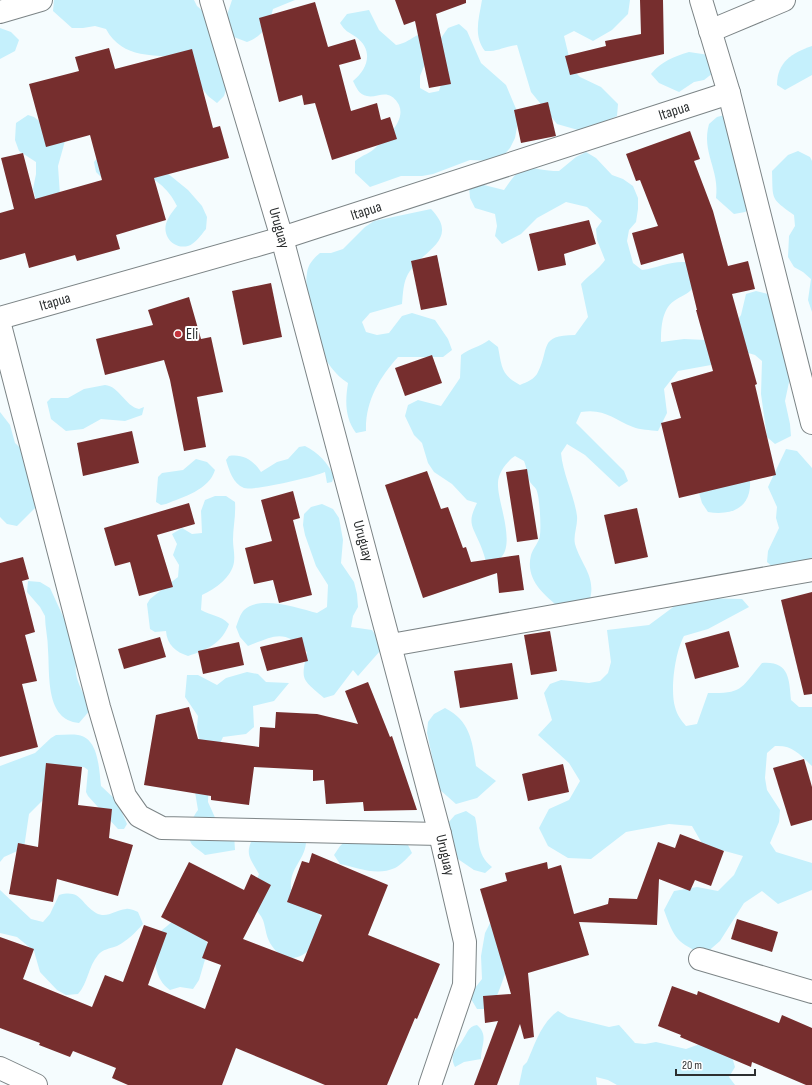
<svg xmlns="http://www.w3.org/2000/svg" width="812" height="1085" viewBox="0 0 812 1085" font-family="'Sofia Sans Condensed',sans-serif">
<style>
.green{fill:#c5f0fc}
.building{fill:#762e2e}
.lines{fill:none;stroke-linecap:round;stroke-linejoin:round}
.minor-casing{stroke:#7c8486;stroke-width:24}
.tertiary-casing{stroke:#7c8486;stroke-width:24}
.minor{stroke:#fff;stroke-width:22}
.tertiary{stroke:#fff;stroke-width:22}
.poi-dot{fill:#c4343d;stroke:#fff;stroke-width:1.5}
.labels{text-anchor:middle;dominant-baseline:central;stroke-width:4;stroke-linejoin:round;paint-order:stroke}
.street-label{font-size:15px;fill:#2c2f30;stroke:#fff}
.poi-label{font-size:15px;fill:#2c2f30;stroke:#fff;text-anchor:start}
</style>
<rect width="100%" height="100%" fill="#f5fcfe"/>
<g class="green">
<path d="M54,0h140l3,6 17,15 13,65 -3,10 -7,7 -9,-7 -7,-9 -15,-29c-32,-4 -63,2 -80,-29l-11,-3 -12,2h-11l-19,-17z"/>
<path d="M232,0h63l-22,9c-4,16 -10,27 -26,33l-21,-8 -2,-10z"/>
<path d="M482,0h148l-2,14 -16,16 -19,11 -19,-10 -10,5 8,33 8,8 21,10 17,17 -1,12 -27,12 -12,2 -21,-6 -26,-32 -14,-47c-12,1 -20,7 -32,6 -12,-15 -6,-33 -3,-51z"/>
<path d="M369,10l10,20 17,15c15,-3 17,-10 30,-13l-2,34 -4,10v12l9,5 10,-2 3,-10 -1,-43 7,-10 11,-4 8,7 14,32 25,22 13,31 -4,22 -5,10 -7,8 -10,5 -23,-1 -37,14 -11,2h-21l-31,11 -15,-14v-12c7,-6 16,-8 20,-13 11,-10 31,-27 24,-43 -2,-4 -6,-9 -11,-10 -6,-2 -15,3 -21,1 -8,-1 -11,-9 -14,-15 15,-12 21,-31 3,-44 -9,-6 -10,-5 -16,-14l7,-9z"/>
<polygon points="0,28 11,32 19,40 15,51 0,59"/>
<path d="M812,46v29l-27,15 -8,-5c0,-23 15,-32 35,-39z"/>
<path d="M689,52l20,3 4,18 -9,7 -10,2 -15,10 -20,-9 -8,-9c11,-13 22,-17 38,-22z"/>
<path d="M728,114l26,91 -9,7 -11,2 -18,-16c4,-28 -15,-46 -7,-74l8,-7z"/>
<polygon points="28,115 34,117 65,141 58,166 60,195 36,200 33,189 36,174 36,162 19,151 15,140 16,123"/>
<path d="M798,151l12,6 2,4v151l-4,-12 3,-21 -8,-7 -9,-5 -6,-10 1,-21 6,-10 -1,-11c-24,-17 -21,-15 -22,-44l16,-16z"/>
<path d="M586,152l10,6 16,17 11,4 10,7 5,12v11l-2,13 -7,8 -2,11 6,22 9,7c15,-2 28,-9 44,-8l9,24c-6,7 -11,9 -18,13 -15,8 -16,27 -16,43l23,-3 22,1 29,-16 6,-9 5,-21 10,-3 12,3 12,19 12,55 -7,33 5,23 1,12 -16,8 -8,-7 -6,-43 1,-33 -7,-6 -10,-3 -34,13 -33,6 -14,18 3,24 -9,18c-8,-1 -18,-1 -25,-4 -20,-8 -29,-19 -52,-15l-5,11 48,48 4,10 -9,6 -34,-32 -18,-11 -6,9c2,22 13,41 16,63 1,9 -4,19 -2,28 6,21 21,32 15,55l-30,9c-17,-14 -35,-29 -29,-53 2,-7 9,-14 9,-20 1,-8 0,-39 -4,-46 -1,-2 -4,-4 -6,-7 -3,-6 -3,-14 -6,-21l-9,-5c-8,5 -17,17 -17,27 -1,19 20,64 0,77 -3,2 -8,3 -11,5 -2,-7 -4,-14 -7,-21 -8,-19 -13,-21 -3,-41l-10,-3 -15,-16 -18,-12 -6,-9 -6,-20 -8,-8 -9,-19 3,-11 10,-5 23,6 19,-28 1,-23c9,-7 19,-8 28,-15l9,7c4,20 3,28 22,38 7,-3 15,-6 18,-13 12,-23 0,-37 37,-37l13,-18 -7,-33c8,-9 17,-14 24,-24l-8,-20 -1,-11 6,-8 -15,-14 -21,-5 -29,16 -16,16 -19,10 -7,-8 2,-10 -2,-12 -20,-6 -5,-10 -1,-11 11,-3 24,6c23,-34 22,-19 55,-19l17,-14z"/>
<path d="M101,154l60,14 27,22 14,16 5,11 -1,12c-5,6 -11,15 -18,17 -16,4 -28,-13 -20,-27 2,-5 6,-9 9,-13 -5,-11 -18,-27 -31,-29 -11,-2 -30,2 -42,3l-8,-8 -2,-10z"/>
<path d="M431,209c30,31 -9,41 -23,65 -5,9 -5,20 -6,30l-32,9 -8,9 4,10 11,3 12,-2 13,-17 10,-3 23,7 13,19 4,11 -9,7h-45c-19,21 -33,45 -32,74l-10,2c-11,-15 -11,-31 -8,-50 -26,-17 -32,-45 -38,-74 -2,-11 -5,-25 -3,-36 1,-9 7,-15 13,-20h11l12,-4 22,-22 9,-6z"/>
<path d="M105,385c14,1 20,21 34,24l5,-2 -2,8 -17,6 -24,-2 -18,10 -17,2 -15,-12 -4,-17 4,-4h17l16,-9z"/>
<polygon points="0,412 10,425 15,443 28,455 38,505 17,526 7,524 0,517"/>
<path d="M305,446c14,7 22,16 29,30l-2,6 -5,1 -2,-11c-11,5 -71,19 -81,16 -11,-4 -15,-18 -18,-28l3,-4c14,-2 24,4 32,16l16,-10 11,-3 11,-12z"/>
<polygon points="786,449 797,451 812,468 812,558 807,563 775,569 767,562 768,551 779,528 776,518 777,507 768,487"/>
<path d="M196,459l11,3 8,8c-6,20 -32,27 -49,34l-5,1 -5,-3 2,-25 4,-4 21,-3z"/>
<path d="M750,479c2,28 -17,37 -42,33l-6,-9 -3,-10z"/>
<path d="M215,496h11l9,6c1,14 -2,25 -2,38 0,7 2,14 1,22 -2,15 -19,27 -32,33l-1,15c11,6 19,5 28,14 -7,19 -22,26 -41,32 -12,-4 -21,-11 -22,-25l-11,1 -5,-3 -3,-25 3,-5 28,-22 1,-12 -6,-10 4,-11 -5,-10 10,-6 10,6 10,-1 -1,-22 4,-11z"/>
<path d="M322,504l11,5 6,9 4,22 -2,23 13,19 3,12 1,13 -5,9 -2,11 21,3 7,10 1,11 -22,25 -5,-6 -19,25 -10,3c-23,-20 -23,-17 -17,-46 -23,-23 -31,-17 -59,-6l-8,-9 -4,-10c2,-5 4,-13 8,-17 16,-15 54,-2 73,3l10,-6 1,-22 -12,-19 -11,-31 -2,-10 1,-11 7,-7z"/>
<path d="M28,581l12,1 10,6 29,63c-9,24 2,36 12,58l-12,14c-34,-3 -29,-48 -31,-73 0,-12 -3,-23 -3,-34l-5,-9 -13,-15z"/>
<path d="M696,598l46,1 7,8 -41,22 -24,7c-9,16 -14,54 -9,71 2,8 6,13 11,19l11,-2 11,-31c35,1 33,-5 54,-30 27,-2 27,15 29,37l8,7h13v59c-13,-12 -19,-21 -37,-20l-8,7 -2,25 2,12 13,20 -1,12 -9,21 6,9 36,11v27l-34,14 -16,-13 -18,12 -24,38 -15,13c-28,-10 -31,-16 -41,-44l10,-19 23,-4 21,4 16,-16 9,-19 -40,-11 -11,-19 -23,-2 -43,8 -35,27 -23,-1 -20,-12 -9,-18 10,-19 20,-9 11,-19 -11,-18 -31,-28 14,-15 -8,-27 6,-9 11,-4 28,3 11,-2 8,-8 3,-11 -4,-32 42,-5 27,-20z"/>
<path d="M247,672l11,2 8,8 23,1 -15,18 -21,5 1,21 -8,7 -23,3 -14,31 -1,34 9,20 17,12 1,16 -30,5c-4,-4 -12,-8 -14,-12 -6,-11 1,-25 7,-33l-3,-18 5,-48 -3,-17 1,-11 -13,-19 2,-22h11l19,10 9,-7z"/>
<path d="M445,708c25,13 27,32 31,58l20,15 -19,17 -21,6 -17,-15 -12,-56 1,-11 6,-8z"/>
<path d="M56,735c7,0 15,-1 22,0 21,3 21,35 23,51l16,15 10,23 -3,5h-6l-30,-33 -2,-4 2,-22 -4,-3 -24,1 -15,30 -16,16 -5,34 -20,9 -4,5v-96l35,-13 16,-15z"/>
<path d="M466,811l9,6c5,20 0,37 17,50l-7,6 -11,-3 -19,-13 -7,-34 7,-8z"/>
<path d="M255,834l51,2c2,24 -17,29 -15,53 5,4 11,10 16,14 3,2 8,4 10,7 18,23 -22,70 -45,36 -6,-8 -6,-17 -9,-26 -2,-5 -6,-8 -8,-13 -3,-10 0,-24 4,-33 -10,-18 -15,-20 -4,-40z"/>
<path d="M348,839l59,4 5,10c-5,5 -11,12 -17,15 -18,8 -37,0 -55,-4l-6,-9 6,-9z"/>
<path d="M0,890l31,29 12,3 7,-8 9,-19c22,-6 21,8 37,18 11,6 19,-3 30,-4 4,-1 9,2 12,3l5,12c-7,8 -16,17 -26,22 -8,3 -14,3 -19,9 -10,12 -10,28 -20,39l-12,1 -9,-5 -17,-18 -6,-21 -17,-14 -17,-4z"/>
<path d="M176,918l20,8 13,20 -10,34 -6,9 -13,-2 -10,3c-16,-11 -15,-31 -18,-49 7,-10 16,-15 24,-23z"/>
<path d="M490,923l20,40c-9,16 -9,32 -22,46h-11l-6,-10 4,-11 7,-9 -1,-23 4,-23z"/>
<path d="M558,1011l10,6 41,10 10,-2 16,18 10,1 11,-2 30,7 22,-8 24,16 3,10 -6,10 6,8h-118l-9,-5 -12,-3 1,8h-78l4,-19 4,-4c8,-18 14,-39 31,-51z"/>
<path d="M477,1025c12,10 4,21 4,34l-17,3 -9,5c-6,-12 1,-17 7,-26 5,-7 6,-15 15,-16z"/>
</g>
<g class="building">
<polygon points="395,0 466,0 466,3 436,14 451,84 429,88 415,21 404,25"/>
<polygon points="640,0 663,0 664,54 570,75 565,56 606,46 605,41 641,34"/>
<polygon points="315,2 328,47 355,39 361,59 339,65 351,111 377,103 381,120 390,117 397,139 332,160 315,103 304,105 302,95 279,102 259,18"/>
<polygon points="109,48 115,69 192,49 213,128 220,126 229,158 154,178 166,220 116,235 120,249 77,261 75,255 29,268 25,253 0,260 0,213 14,209 1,158 23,153 35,199 102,180 90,135 46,147 29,84 79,71 75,57"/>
<polygon points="548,102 556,136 521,143 514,110"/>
<polygon points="690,131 700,159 694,161 713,211 728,266 748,261 755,289 732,294 757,384 755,385 776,475 679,498 661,423 681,418 671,383 713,371 696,310 697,310 683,253 641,265 632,233 658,226 640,180 636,181 626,154"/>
<polygon points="589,220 596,244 564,254 566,265 538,271 529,234"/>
<polygon points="437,255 447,305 421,310 411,261"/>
<polygon points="271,283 282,337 243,345 232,291"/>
<polygon points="189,297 201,339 211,337 223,392 197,397 206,447 184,451 170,380 164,360 105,375 96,339 153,325 148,310"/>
<polygon points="432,355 442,383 405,396 395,368"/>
<polygon points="132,431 139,463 83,476 77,443"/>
<polygon points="527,469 538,539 517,542 506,472"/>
<polygon points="427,471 441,509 448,507 463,548 466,547 471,562 519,555 524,590 499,593 497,573 423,598 385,485"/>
<polygon points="293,491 300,518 293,520 312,595 279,603 273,580 254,584 245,548 272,541 261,500"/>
<polygon points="189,503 195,524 157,535 173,587 139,596 130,562 115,566 104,528"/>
<polygon points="637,508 648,557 615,564 604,515"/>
<polygon points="23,557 29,579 22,581 35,632 25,635 37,681 22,684 38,747 0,757 0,563"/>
<polygon points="812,592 812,694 804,695 781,600"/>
<polygon points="550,631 557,671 531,675 524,635"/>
<polygon points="729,631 739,667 695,679 685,643"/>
<polygon points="160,637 166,657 124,669 118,649"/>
<polygon points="302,637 308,661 267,671 260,647"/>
<polygon points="239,642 244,665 203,674 198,651"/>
<polygon points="512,663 518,699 460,708 454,671"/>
<polygon points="368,682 390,737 392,736 417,810 364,811 363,802 326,804 324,780 313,781 313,770 254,767 249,805 211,800 211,796 144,785 156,715 189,707 198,739 259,747 260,727 275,728 276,712 317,714 358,724 345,691"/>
<polygon points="804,759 812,787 812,820 791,826 773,768"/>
<polygon points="46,763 82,767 78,805 112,809 109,838 133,845 118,896 57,879 53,902 9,894 18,843 38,847"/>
<polygon points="563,764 569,792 528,801 522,774"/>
<polygon points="680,834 724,851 711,886 695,880 690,891 659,879 657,925 579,922 589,955 528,973 534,1037 524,1039 520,1024 497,1085 474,1085 498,1021 485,1023 483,996 511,994 480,889 507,881 505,873 547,862 548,869 561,865 574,914 608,904 609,898 637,899 658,842 675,848"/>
<polygon points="312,853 388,885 368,935 440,964 417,1019 415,1018 387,1085 325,1085 236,1048 222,1085 128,1085 112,1078 116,1068 73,1051 70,1057 39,1045 40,1043 0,1028 0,937 34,949 23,979 92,1007 105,975 123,982 144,925 167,933 148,985 205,1009 221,965 202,958 208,942 161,917 189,862 244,890 251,874 271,885 243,939 303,962 322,915 287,902 302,861 309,863"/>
<polygon points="737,919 778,932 772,952 731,939"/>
<polygon points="672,986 697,995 698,991 779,1023 782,1015 812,1028 812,1085 806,1085 752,1062 751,1067 680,1037 681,1035 658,1026"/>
</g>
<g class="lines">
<defs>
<g id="minor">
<polyline points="211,0 282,238 440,834 465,942 464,985 430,1085"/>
<polyline points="701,0 729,93 812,423"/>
<polyline points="0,12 41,0"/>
<polyline points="710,31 784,0"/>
<polyline points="0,318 282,238 729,93"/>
<polyline points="0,325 99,707 125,796 139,816 162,828 440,834"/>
<polyline points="391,645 812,570"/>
<polyline points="700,959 812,992"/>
</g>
<polyline id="tertiary" points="0,1068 36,1085"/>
</defs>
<use href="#minor" class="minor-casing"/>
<use href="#tertiary" class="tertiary-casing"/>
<use href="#minor" class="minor"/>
<use href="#tertiary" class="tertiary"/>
</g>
<circle class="poi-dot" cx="178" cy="334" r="4"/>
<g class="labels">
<g class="street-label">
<text transform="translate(674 111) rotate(-18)">Itapua</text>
<text transform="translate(366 211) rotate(-18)">Itapua</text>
<text transform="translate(279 228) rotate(74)">Uruguay</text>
<text transform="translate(55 302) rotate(-16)">Itapua</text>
<text transform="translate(363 541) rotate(75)">Uruguay</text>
<text transform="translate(445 855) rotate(77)">Uruguay</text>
</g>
<g class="poi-label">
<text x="186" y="334">Eli</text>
</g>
</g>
<path d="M676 1069v6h79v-6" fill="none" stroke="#2c2f30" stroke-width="2"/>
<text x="682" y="1069" font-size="12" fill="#2c2f30" stroke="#ffffff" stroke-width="3" paint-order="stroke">20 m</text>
</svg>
